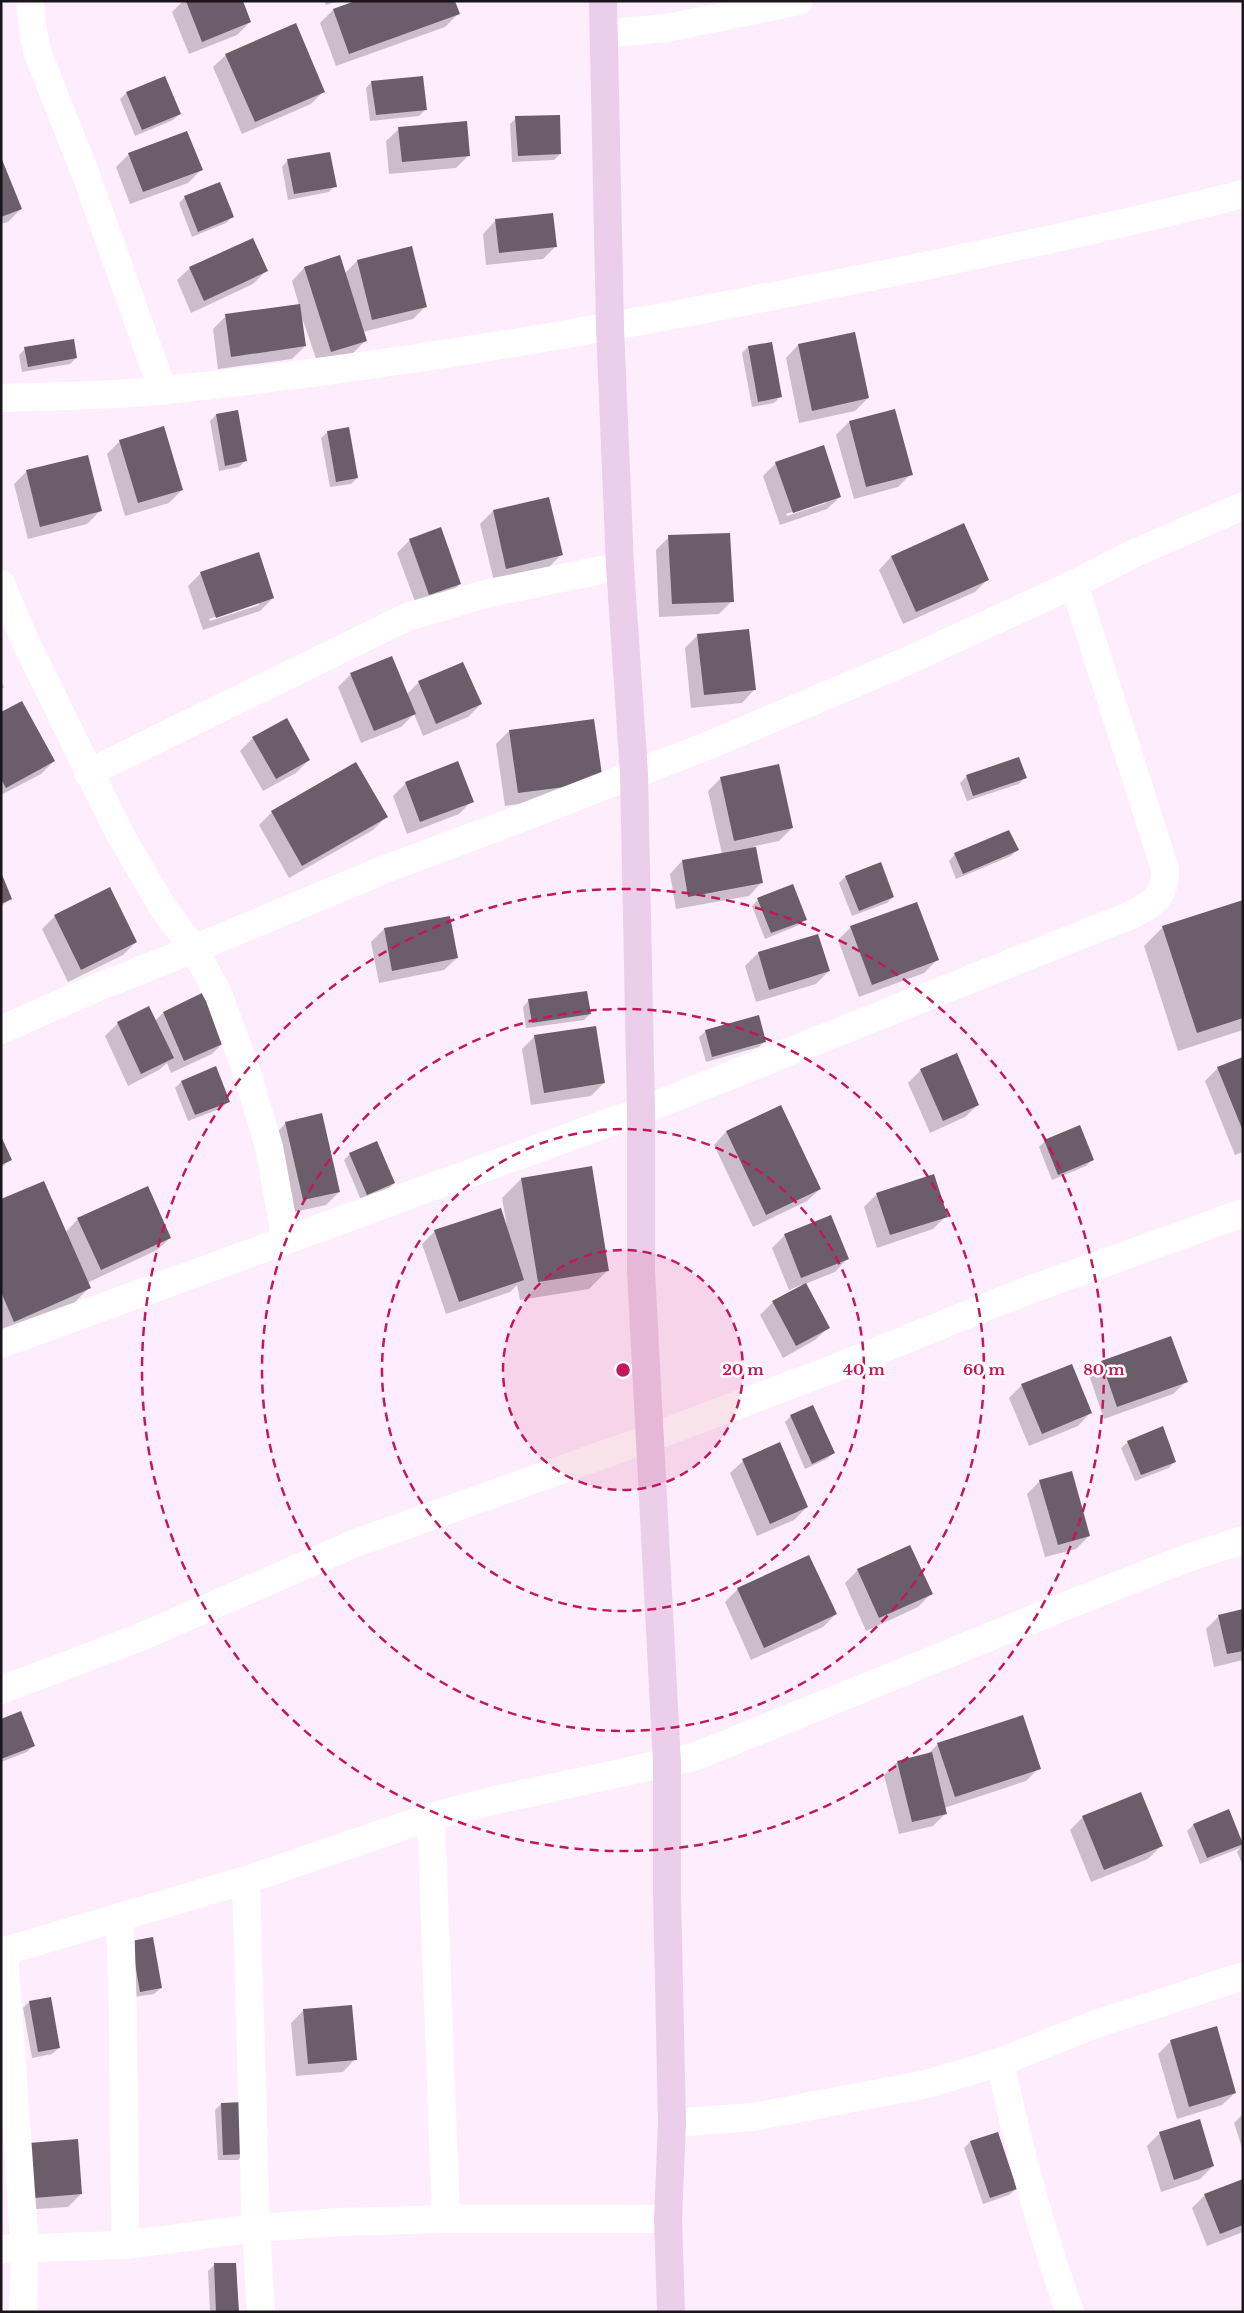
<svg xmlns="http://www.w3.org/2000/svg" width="1244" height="2313" viewBox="0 0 1244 2313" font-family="'Libre Baskerville',serif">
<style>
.shadow{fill:#0003;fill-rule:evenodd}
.building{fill:#6b5d6a}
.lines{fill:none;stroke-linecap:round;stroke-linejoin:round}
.street{stroke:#fff;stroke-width:28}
.secondary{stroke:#ebceea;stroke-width:28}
.ring{fill:none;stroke:#c2185b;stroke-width:2.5;stroke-dasharray:9 6}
.centre{fill:#c2185b;stroke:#fff;stroke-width:2.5}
.ring-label{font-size:15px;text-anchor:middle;font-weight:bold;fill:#c2185b;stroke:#fff;stroke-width:5;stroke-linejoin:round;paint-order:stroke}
</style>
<rect width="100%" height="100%" fill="#feeefd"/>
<g class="shadow">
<polygon points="183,1 242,1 250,22 237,35 189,54 172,12"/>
<polygon points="324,1 340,1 326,5"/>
<polygon points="359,1 458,14 445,27 336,66 320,23 333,10"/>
<polygon points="226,55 324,91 311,104 242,134 213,67"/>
<polygon points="372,82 426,109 419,116 370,121 366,88"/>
<polygon points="126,93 180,114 173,120 135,136 120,99"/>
<polygon points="516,118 560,154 554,160 512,162 510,124"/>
<polygon points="399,129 469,155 456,168 389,174 386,141"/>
<polygon points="129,154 201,170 188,183 130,204 116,167"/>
<polygon points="1,160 21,209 8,222 1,224"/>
<polygon points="288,160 335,186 329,192 288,200 282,167"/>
<polygon points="185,197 232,217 226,223 192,237 179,203"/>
<polygon points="495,221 556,246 543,259 486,265 483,234"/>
<polygon points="357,261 426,306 413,319 363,332 366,340 353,353 318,364 300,312 305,346 292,359 218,369 213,329 226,316 299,305 292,281 304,268 344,274"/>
<polygon points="190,268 266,271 253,284 191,313 177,280"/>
<polygon points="771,343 780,397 774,403 752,407 742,353 748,347"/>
<polygon points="798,345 868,398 855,411 799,423 786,358"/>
<polygon points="25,349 76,358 70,364 22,372 19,355"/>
<polygon points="894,410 911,474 898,487 854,499 836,435 849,422"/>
<polygon points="237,412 245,461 239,467 219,471 210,421 216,415"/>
<polygon points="328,432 357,478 351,484 330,487 321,438"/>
<polygon points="120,441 182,490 169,503 125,516 107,454"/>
<path d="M776,463l64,34 -13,12 -47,16 -17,-49zM826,501v2l-39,13 -1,-2z"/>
<polygon points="27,471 100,511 87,524 28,539 14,484"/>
<polygon points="493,511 561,555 548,568 494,581 480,524"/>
<polygon points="669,537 732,601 719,614 659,617 656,550"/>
<polygon points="410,540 460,584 447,597 417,607 397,553"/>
<polygon points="891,557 988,579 975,592 903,624 879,570"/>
<path d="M201,573l72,25 -13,13 -57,19 -15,-44zM259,602v3l-49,16 -1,-2z"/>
<polygon points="698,635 754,690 742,703 691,708 685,648"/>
<polygon points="351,674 407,694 419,682 481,704 468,717 423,736 414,714 401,727 361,743 338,687"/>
<polygon points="1,680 4,687 1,690"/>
<polygon points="1,714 54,761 41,774 1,795"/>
<polygon points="509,731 588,795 505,806 496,744"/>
<polygon points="253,738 309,760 296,773 263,791 240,751"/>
<polygon points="356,763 386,817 373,830 289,878 259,825 272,812"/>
<polygon points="967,776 1025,777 1019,784 967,801 960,783"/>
<polygon points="721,778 792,828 779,841 755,846 761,883 749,896 676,909 670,874 682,861 722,854 708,791"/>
<polygon points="406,783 472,801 459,814 407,834 393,796"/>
<polygon points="1017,850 1011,856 956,879 949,861 955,854"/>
<polygon points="1,875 11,899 1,906"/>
<polygon points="845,877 893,897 887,903 852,916 839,883"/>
<polygon points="758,900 805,919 799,925 765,939 752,906"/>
<polygon points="1243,902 1243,1030 1178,1051 1144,946 1163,927"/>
<polygon points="55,916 136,942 123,955 68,982 42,929"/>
<polygon points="449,917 457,958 444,970 379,983 371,942 384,929"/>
<polygon points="851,927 937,960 924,973 859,997 838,940"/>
<polygon points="758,953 829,971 816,984 756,1002 745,966"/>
<polygon points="529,1000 590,1014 584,1020 526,1028 523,1007"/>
<polygon points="163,1013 225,1041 212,1054 171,1073 167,1063 159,1070 128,1086 105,1036 118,1023 155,1021"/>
<polygon points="706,1031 765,1041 759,1047 706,1062 699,1037"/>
<polygon points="535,1036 604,1083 591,1096 531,1105 522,1049"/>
<polygon points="1243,1058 1243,1152 1235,1155 1205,1081 1218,1068"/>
<polygon points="216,1068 229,1101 222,1108 188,1121 175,1088 181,1082"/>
<polygon points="921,1070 978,1105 965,1117 930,1133 908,1083"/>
<polygon points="780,1106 820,1189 807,1201 753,1227 714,1145 726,1132"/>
<polygon points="286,1123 339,1192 326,1205 290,1213 273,1136"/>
<polygon points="1,1139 10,1160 1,1168"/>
<polygon points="1045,1141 1092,1160 1086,1166 1052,1180 1039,1147"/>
<polygon points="350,1154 394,1183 388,1189 361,1200 344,1160"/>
<polygon points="521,1179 608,1270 589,1289 520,1300 517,1285 510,1292 446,1314 422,1244 435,1231 507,1227 502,1198"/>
<polygon points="877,1194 946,1216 933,1229 877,1248 864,1207"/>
<polygon points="1,1201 65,1233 78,1219 170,1238 157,1250 87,1283 89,1288 70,1307 1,1337"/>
<polygon points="785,1235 847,1259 835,1272 805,1284 828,1328 815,1340 783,1358 760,1315 773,1302 802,1287 801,1285 789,1290 772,1248"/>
<polygon points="1102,1362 1186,1382 1173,1394 1104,1419 1089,1375"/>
<polygon points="1022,1385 1090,1413 1078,1426 1029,1446 1009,1398"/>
<polygon points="791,1416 833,1453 827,1459 805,1469 785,1422"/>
<polygon points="1128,1442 1175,1461 1169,1468 1135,1481 1121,1448"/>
<polygon points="743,1461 807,1507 794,1520 757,1536 730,1473"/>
<polygon points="1040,1481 1089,1536 1076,1549 1045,1557 1027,1494"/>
<polygon points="858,1570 931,1594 918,1607 866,1631 845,1583"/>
<polygon points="738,1589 836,1614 823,1627 751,1660 725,1602"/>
<polygon points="1243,1611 1243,1660 1214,1667 1206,1629 1219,1616"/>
<polygon points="1,1720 33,1746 27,1752 1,1762"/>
<polygon points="938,1744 1039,1768 1026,1781 944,1808 946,1813 933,1826 899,1834 884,1775 897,1762 927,1755"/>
<polygon points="1228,1811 1243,1846 1243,1866 1237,1852 1240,1848 1200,1864 1187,1831 1193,1825"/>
<polygon points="1083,1817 1161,1846 1148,1859 1091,1882 1070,1830"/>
<polygon points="131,1942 161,1988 154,1994 134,1997"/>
<polygon points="29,2002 59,2048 52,2054 32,2058 23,2008"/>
<polygon points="304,2010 355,2059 343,2072 296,2076 291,2023"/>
<polygon points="1171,2041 1235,2093 1222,2105 1177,2119 1158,2054"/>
<polygon points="221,2104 244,2154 238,2160 218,2160 215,2110"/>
<polygon points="1243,2114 1243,2151 1234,2123"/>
<polygon points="1160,2133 1213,2166 1200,2179 1161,2192 1147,2146"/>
<polygon points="997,2134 1016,2189 1009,2195 983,2204 964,2148 970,2142"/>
<polygon points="17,2158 81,2194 68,2207 22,2210"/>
<polygon points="1243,2181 1243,2232 1207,2246 1192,2208 1205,2195"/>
<polygon points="215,2264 238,2312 210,2312 208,2271"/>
</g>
<g class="building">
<polygon points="186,1 243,1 251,22 202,42"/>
<polygon points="355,1 455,1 460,14 349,54 333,9"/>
<polygon points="296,23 325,92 255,122 225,54"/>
<polygon points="165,76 181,114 142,130 126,92"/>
<polygon points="423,76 427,110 376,115 371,81"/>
<polygon points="560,115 561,154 518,156 515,116"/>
<polygon points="467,121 470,156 402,162 398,127"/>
<polygon points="187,131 203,170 143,192 128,153"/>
<polygon points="330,152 337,187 294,194 287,159"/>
<polygon points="1,157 22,209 1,217"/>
<polygon points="220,182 234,217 198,232 184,196"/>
<polygon points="553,213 557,247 499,253 495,219"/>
<polygon points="253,238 268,271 204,301 189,267"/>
<polygon points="412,246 427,307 372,320 357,260"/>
<polygon points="340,255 367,341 331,352 304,267"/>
<polygon points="300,304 306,346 231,357 225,314"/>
<polygon points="855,332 869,398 812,411 798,344"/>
<polygon points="74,339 77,358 28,367 24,347"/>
<polygon points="772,342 782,397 758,402 748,346"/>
<polygon points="895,409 913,475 866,487 849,421"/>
<polygon points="238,410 247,461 225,466 216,414"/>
<polygon points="164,426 183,490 138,503 119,440"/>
<polygon points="349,427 358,478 336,482 327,431"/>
<polygon points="824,445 841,497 793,513 775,462"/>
<polygon points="88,455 102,511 40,527 26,470"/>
<polygon points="549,497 563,555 506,569 493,510"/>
<polygon points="964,523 989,580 916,612 891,556"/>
<polygon points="441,527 461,584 429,595 409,539"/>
<polygon points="730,533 734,602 672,604 668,535"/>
<polygon points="259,552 274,598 216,618 200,572"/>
<polygon points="749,629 756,690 704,695 697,634"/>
<polygon points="392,656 416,714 374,731 350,673"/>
<polygon points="463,662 482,704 436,724 418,681"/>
<polygon points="22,701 55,761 6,788 1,779 1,712"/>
<polygon points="287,718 310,760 276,779 252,737"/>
<polygon points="594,719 603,782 518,793 509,730"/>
<polygon points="1019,757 1027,778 973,796 966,775"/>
<polygon points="458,761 474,802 420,822 405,782"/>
<polygon points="356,762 388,817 302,866 271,811"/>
<polygon points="779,764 793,828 734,841 720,777"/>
<polygon points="1009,830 1019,850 963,874 954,853"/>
<polygon points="756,847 763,883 688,897 682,860"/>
<polygon points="881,862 894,897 859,911 845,876"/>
<polygon points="1,872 12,899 1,904"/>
<polygon points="793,884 807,920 771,933 757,898"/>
<polygon points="110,887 137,942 81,970 54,915"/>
<polygon points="1243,900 1243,1018 1197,1033 1162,926"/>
<polygon points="917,902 939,960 872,985 850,926"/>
<polygon points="450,916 458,958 392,971 384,928"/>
<polygon points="818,934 830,971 769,990 758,952"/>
<polygon points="587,991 591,1014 532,1023 528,999"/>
<polygon points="204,992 227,1042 184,1061 163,1012"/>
<polygon points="149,1006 174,1058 141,1074 117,1022"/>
<polygon points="759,1015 766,1042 712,1057 705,1030"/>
<polygon points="596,1026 605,1083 544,1093 534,1035"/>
<polygon points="957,1053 979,1105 943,1121 920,1069"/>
<polygon points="1243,1057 1243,1131 1217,1067"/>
<polygon points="216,1066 230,1102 195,1115 181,1081"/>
<polygon points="781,1105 821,1189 766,1215 726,1131"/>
<polygon points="322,1113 340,1192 303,1200 285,1122"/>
<polygon points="1080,1125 1094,1160 1058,1175 1044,1140"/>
<polygon points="1,1136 12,1160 1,1165"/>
<polygon points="377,1141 395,1183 367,1195 349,1153"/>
<polygon points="592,1166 609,1271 538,1282 521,1178"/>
<polygon points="934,1174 948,1217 890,1235 876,1193"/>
<polygon points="44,1181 91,1288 14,1322 1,1292 1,1199"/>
<polygon points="148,1186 171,1238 101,1270 77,1218"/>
<polygon points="501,1208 524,1280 459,1302 434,1230"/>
<polygon points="831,1215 849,1259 801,1278 784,1234"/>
<polygon points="806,1283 830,1328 796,1346 772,1301"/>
<polygon points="1171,1336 1188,1382 1117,1407 1101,1361"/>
<polygon points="1072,1364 1092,1413 1042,1434 1021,1384"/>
<polygon points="813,1405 835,1453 812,1464 790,1415"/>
<polygon points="1163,1426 1176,1462 1141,1475 1127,1441"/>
<polygon points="780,1442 808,1507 770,1524 742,1459"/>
<polygon points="1072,1471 1090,1536 1058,1545 1039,1480"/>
<polygon points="910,1545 933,1594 879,1618 857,1569"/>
<polygon points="809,1555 837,1614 764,1648 737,1588"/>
<polygon points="1243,1609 1243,1651 1227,1654 1218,1615"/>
<polygon points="21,1711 35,1746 1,1759 1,1719"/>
<polygon points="1023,1715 1041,1769 955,1797 937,1743"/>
<polygon points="932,1752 947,1814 912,1822 897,1761"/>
<polygon points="1141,1792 1163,1846 1104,1870 1082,1816"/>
<polygon points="1229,1809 1243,1844 1207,1858 1193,1824"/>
<polygon points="153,1937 162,1988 140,1992 131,1941"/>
<polygon points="51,1997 60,2048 38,2052 29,2001"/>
<polygon points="352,2005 357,2060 308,2064 303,2009"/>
<polygon points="1217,2026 1236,2093 1189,2107 1170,2040"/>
<polygon points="244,2102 246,2154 223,2155 221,2103"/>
<polygon points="1200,2119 1214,2166 1174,2180 1159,2132"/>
<polygon points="998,2132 1017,2189 990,2198 970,2141"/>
<polygon points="78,2139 82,2194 34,2198 29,2143"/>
<polygon points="1243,2179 1243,2225 1220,2234 1204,2194"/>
<polygon points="214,2263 236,2263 239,2312 216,2312"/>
</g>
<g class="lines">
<g class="street">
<polyline points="30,1 33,31 38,54 86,175 163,391"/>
<polyline points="604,34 667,28 799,1"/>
<path d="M1,398c55,-2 110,-2 165,-8 193,-20 385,-51 576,-88 168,-32 335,-66 501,-108"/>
<polyline points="1,584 26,643 120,834 163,908 194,949 219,996 246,1070 269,1147 286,1240"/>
<polyline points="88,773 407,617 485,594 620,566"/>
<polyline points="1,1030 91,990 194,949 383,870 509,823 712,744 905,662 1074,584 1135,553 1243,506"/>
<path d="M1,1344l640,-233 490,-196c24,-13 34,-18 34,-46l-91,-285"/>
<polyline points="1,1690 141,1637 353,1544 650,1438 830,1370 1021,1293 1243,1213"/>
<polyline points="431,1817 446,2219"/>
<polyline points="246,1880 256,2228 261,2312"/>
<polyline points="120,1919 123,2013 125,2245"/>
<polyline points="1,1952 246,1880 431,1817 491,1801 694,1757 1058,1609 1187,1558 1243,1540"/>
<polyline points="4,1952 25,2249 23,2312"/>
<path d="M1000,2062c18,84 41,169 70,250"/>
<polyline points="672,2123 753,2117 927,2084 1000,2062 1093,2025 1243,1976"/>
<polyline points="1,2249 125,2245 256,2228 340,2222 446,2219 668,2219"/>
</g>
<polyline class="secondary" points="603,1 610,327 620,566 634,773 641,1111 641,1271 667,1763 667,1892 672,2123 668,2219 671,2312"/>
</g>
<circle cx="623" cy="1370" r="120" fill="#c2185b" fill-opacity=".12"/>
<g class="ring">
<circle cx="623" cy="1370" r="120"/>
<circle cx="623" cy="1370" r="241"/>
<circle cx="623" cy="1370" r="361"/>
<circle cx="623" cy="1370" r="481"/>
</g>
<circle cx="623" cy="1370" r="8" class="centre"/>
<g class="ring-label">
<text x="743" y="1375">20 m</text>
<text x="864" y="1375">40 m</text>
<text x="984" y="1375">60 m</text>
<text x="1104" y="1375">80 m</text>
</g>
<rect width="1244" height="2313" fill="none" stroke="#1a151a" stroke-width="5"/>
</svg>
